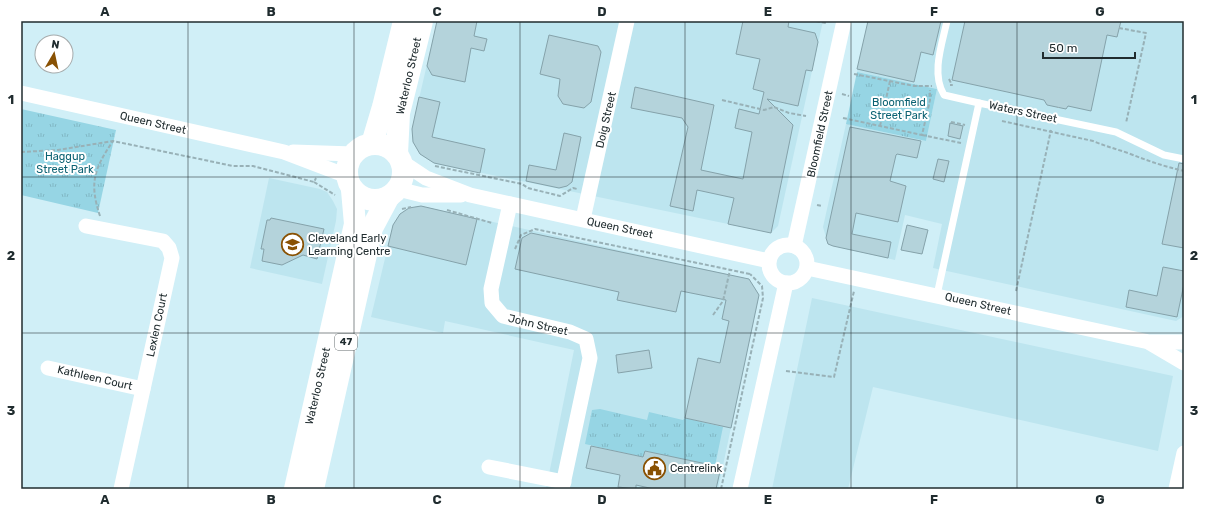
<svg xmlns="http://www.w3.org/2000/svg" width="1205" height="510" viewBox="0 0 1205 510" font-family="Rubik,sans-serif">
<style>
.built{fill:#bde5ef}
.grass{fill:url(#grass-tufts)}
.building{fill:#b4d3db;stroke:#85a2aa}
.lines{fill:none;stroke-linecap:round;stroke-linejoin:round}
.path{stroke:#98b1b7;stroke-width:2;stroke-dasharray:4 2;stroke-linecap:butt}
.lane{stroke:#fff;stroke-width:7}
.street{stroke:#fff;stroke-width:15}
.highway{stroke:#fff;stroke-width:22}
.grid{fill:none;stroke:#202c2f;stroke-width:1;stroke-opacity:0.55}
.labels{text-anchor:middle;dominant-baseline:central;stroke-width:4;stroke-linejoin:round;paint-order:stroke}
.shield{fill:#fff;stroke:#636b6d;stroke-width:1}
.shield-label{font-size:10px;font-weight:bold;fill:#202c2f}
.street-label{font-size:11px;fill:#202c2f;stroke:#fff}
.park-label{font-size:11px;fill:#0c6273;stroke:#fff}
.poi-label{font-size:11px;fill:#202c2f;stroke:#fff;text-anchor:start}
.neatline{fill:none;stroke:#202c2f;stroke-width:1.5}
.grid-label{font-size:13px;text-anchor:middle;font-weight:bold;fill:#202c2f}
</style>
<defs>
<pattern id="grass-tufts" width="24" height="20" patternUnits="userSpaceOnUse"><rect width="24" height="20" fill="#96d5e4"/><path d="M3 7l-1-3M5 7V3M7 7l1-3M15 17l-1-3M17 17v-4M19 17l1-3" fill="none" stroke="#81b7c4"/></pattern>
</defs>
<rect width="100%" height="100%" fill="#d0eff7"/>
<g class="built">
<polygon points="437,21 823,21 778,226 771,233 434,163 420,154 413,142 412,129"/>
<polygon points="868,21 1184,21 1184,316 1176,321 933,268 942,224 905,215 895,260 833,246 828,244 823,227 846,124 926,141 937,89 857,72"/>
<polygon points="269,178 320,189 327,192 333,201 337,209 336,221 322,284 250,268"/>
<polygon points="421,206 749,279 759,295 718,489 546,489 574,350 445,321 443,333 371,317 393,225 400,214 409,208"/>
<polygon points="812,298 1173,376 1158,451 873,387 848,489 772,489"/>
</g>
<g class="grass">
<polygon points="857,72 937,89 926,141 846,124"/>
<polygon points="21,109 116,130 98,213 21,195"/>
<polygon points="600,409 647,420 649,412 683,420 685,418 723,427 715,466 645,451 643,457 585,444 592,410"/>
</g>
<g class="building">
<polygon points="437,21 477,21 474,36 487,39 484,51 471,48 465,82 432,75 427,66"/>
<polygon points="743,21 789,21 788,27 815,33 818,42 812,71 806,70 798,106 767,99 793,125 771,233 728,224 734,198 697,190 693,211 670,206 688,127 682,118 631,108 635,87 714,105 701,170 743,179 752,132 735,128 739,109 759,114 764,92 753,89 760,59 736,54"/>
<polygon points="868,21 941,21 933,55 921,52 914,82 857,69"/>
<polygon points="965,21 1121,21 1117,37 1107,35 1091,111 1068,106 1066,109 1047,105 1044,100 952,80"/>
<polygon points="549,35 598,46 601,52 591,102 584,108 563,104 558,96 560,79 540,74"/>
<polygon points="419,97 440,102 432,137 485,149 480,173 434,163 420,154 413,142 412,129"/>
<polygon points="950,123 963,126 960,139 948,136"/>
<polygon points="850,127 921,141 917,158 897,154 896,155 890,181 906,186 898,222 856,213 852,234 891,242 888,258 833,246 828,244 826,238"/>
<polygon points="564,133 581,137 572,182 567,186 559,188 526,181 529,165 556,170"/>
<polygon points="938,159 949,161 944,182 933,179"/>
<polygon points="1179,163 1184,164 1184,248 1162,244"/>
<polygon points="421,206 477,219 466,265 388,246 393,225 400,214 409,208"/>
<polygon points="271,218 324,229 317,259 303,255 282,265 262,261 264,249 261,249 267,220 270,220"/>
<polygon points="907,225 928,230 922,254 901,250"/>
<polygon points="531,233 749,279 759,295 731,428 685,418 698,358 720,363 729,321 722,319 726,300 681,291 676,312 617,300 619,292 515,269 522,238"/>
<polygon points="1163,267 1184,271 1184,284 1177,317 1126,307 1129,290 1157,296"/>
<polygon points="649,350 652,368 618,373 616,355"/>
<polygon points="591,446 643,457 645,451 721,467 716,489 654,489 636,485 636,489 618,487 620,475 586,468"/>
</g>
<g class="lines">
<g class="path">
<polyline points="816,21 826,23"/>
<polyline points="1119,28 1146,33 1126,123"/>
<polyline points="854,74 914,86 932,86"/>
<polyline points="949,79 952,85 950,85"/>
<polyline points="842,94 849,96"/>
<polyline points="722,100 764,110 774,107 789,113 806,116"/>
<polyline points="1058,108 1058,107"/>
<polyline points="843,118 922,135 930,100 930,90"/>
<path d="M1002,121l91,20c12,5 23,8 35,12 20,8 35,13 56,18"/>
<polyline points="951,122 965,125"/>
<polyline points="880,126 890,81"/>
<polyline points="922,135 961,143"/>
<polyline points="21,152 58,150 113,141 233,166 253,166 314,182 316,178"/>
<polyline points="435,166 522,184 528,188 560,196 573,188 577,189"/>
<polyline points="314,182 335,195"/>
<polyline points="817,205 822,206"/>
<polyline points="402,209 411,207"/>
<polyline points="447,210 492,223"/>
<path d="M100,216c-11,-33 -6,-47 13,-75"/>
<polyline points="515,249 521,235 535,229 750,274"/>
<polyline points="1016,291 1051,130"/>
<polyline points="713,315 723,301 730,270"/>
<polyline points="786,371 834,377 854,291"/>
<polyline points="721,489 763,298 762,286 750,274"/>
</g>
<g class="lane">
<path d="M947,21c-5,23 -16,53 -3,74l35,8"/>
<polyline points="937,295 979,103 1116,132 1164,155 1184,159"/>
</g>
<g class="street">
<polyline points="21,93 284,152 347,176"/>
<polyline points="293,152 353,154"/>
<polyline points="402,162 426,178 470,195 769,261"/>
<polyline points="398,189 422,195 461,195"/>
<polyline points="510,204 491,289 492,303 503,316 570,332 586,339 590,358 562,489"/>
<polyline points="583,219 627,21"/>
<polyline points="86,226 163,241 169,248 172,258 121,489"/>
<circle cx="788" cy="264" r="19"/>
<polyline points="794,246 844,21"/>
<polyline points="807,268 1149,342 1184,342"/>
<polyline points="1150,343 1184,363"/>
<polyline points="48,368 143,389"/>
<polyline points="489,467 564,482"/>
<polyline points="740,489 786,283"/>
<polyline points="1176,489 1184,453"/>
</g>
<g class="highway">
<circle cx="375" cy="172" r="28"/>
<polyline points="372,144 383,107 404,21"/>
<polyline points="397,154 399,113 422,21"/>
<polyline points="295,489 355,224 352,190"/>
<polyline points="313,489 372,228 388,198"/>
</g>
</g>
<path class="grid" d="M188,21v468M354,21v468M520,21v468M685,21v468M851,21v468M1017,21v468M21,177h1163M21,333h1163"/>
<defs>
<symbol id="school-ring" viewBox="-11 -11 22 22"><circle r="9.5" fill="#fff" stroke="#895103" stroke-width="1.5"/><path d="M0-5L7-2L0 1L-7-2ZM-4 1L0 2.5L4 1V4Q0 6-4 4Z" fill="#895103"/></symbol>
<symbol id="civic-ring" viewBox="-11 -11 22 22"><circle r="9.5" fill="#fff" stroke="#895103" stroke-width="1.5"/><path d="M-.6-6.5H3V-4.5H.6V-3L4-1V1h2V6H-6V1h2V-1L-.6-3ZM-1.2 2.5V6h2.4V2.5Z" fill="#895103"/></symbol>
</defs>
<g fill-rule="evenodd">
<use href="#school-ring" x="280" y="232" width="25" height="25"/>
<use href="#civic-ring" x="642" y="456" width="25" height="25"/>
</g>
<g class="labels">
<rect class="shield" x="335" y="334" width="22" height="16" rx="3"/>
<g class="shield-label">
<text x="346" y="342">47</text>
</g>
<g class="street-label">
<text transform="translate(409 76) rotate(-77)">Waterloo Street</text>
<text transform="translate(1023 112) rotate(12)">Waters Street</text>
<text transform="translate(606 120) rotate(-77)">Doig Street</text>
<text transform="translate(153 123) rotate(13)">Queen Street</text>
<text transform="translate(820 134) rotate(-78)">Bloomfield Street</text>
<text transform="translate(620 228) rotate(12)">Queen Street</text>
<text transform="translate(978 304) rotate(13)">Queen Street</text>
<text transform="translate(157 325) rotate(-78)">Lexlen Court</text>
<text transform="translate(538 325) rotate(13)">John Street</text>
<text transform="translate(95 378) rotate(13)">Kathleen Court</text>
<text transform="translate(318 386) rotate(-77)">Waterloo Street</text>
</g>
<g class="park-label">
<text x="899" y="102">Bloomfield<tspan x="899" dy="13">Street Park</tspan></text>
<text x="65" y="156">Haggup<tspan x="65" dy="13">Street Park</tspan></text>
</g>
<g class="poi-label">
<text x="308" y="238">Cleveland Early<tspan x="308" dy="13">Learning Centre</tspan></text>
<text x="670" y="468">Centrelink</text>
</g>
</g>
<rect width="1205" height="510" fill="none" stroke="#ffffff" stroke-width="44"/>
<g transform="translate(54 54) rotate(9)"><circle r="19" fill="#ffffff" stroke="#a6abac"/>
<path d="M0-3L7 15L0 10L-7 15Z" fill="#895103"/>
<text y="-6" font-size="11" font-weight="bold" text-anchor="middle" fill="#202c2f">N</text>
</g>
<path d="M1043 52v6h92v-6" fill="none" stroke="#202c2f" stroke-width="2"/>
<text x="1049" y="52" font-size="12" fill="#202c2f" stroke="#ffffff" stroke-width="3" paint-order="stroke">50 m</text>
<rect x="22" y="22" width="1161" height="466" class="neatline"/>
<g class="grid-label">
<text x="105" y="16">A</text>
<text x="271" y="16">B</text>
<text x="437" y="16">C</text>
<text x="602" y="16">D</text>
<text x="768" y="16">E</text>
<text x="934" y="16">F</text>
<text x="1100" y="16">G</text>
<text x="11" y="104">1</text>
<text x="1194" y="104">1</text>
<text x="11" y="260">2</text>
<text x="1194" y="260">2</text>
<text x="11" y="415">3</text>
<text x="1194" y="415">3</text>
<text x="105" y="504">A</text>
<text x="271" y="504">B</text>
<text x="437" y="504">C</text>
<text x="602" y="504">D</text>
<text x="768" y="504">E</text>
<text x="934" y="504">F</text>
<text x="1100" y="504">G</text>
</g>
</svg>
